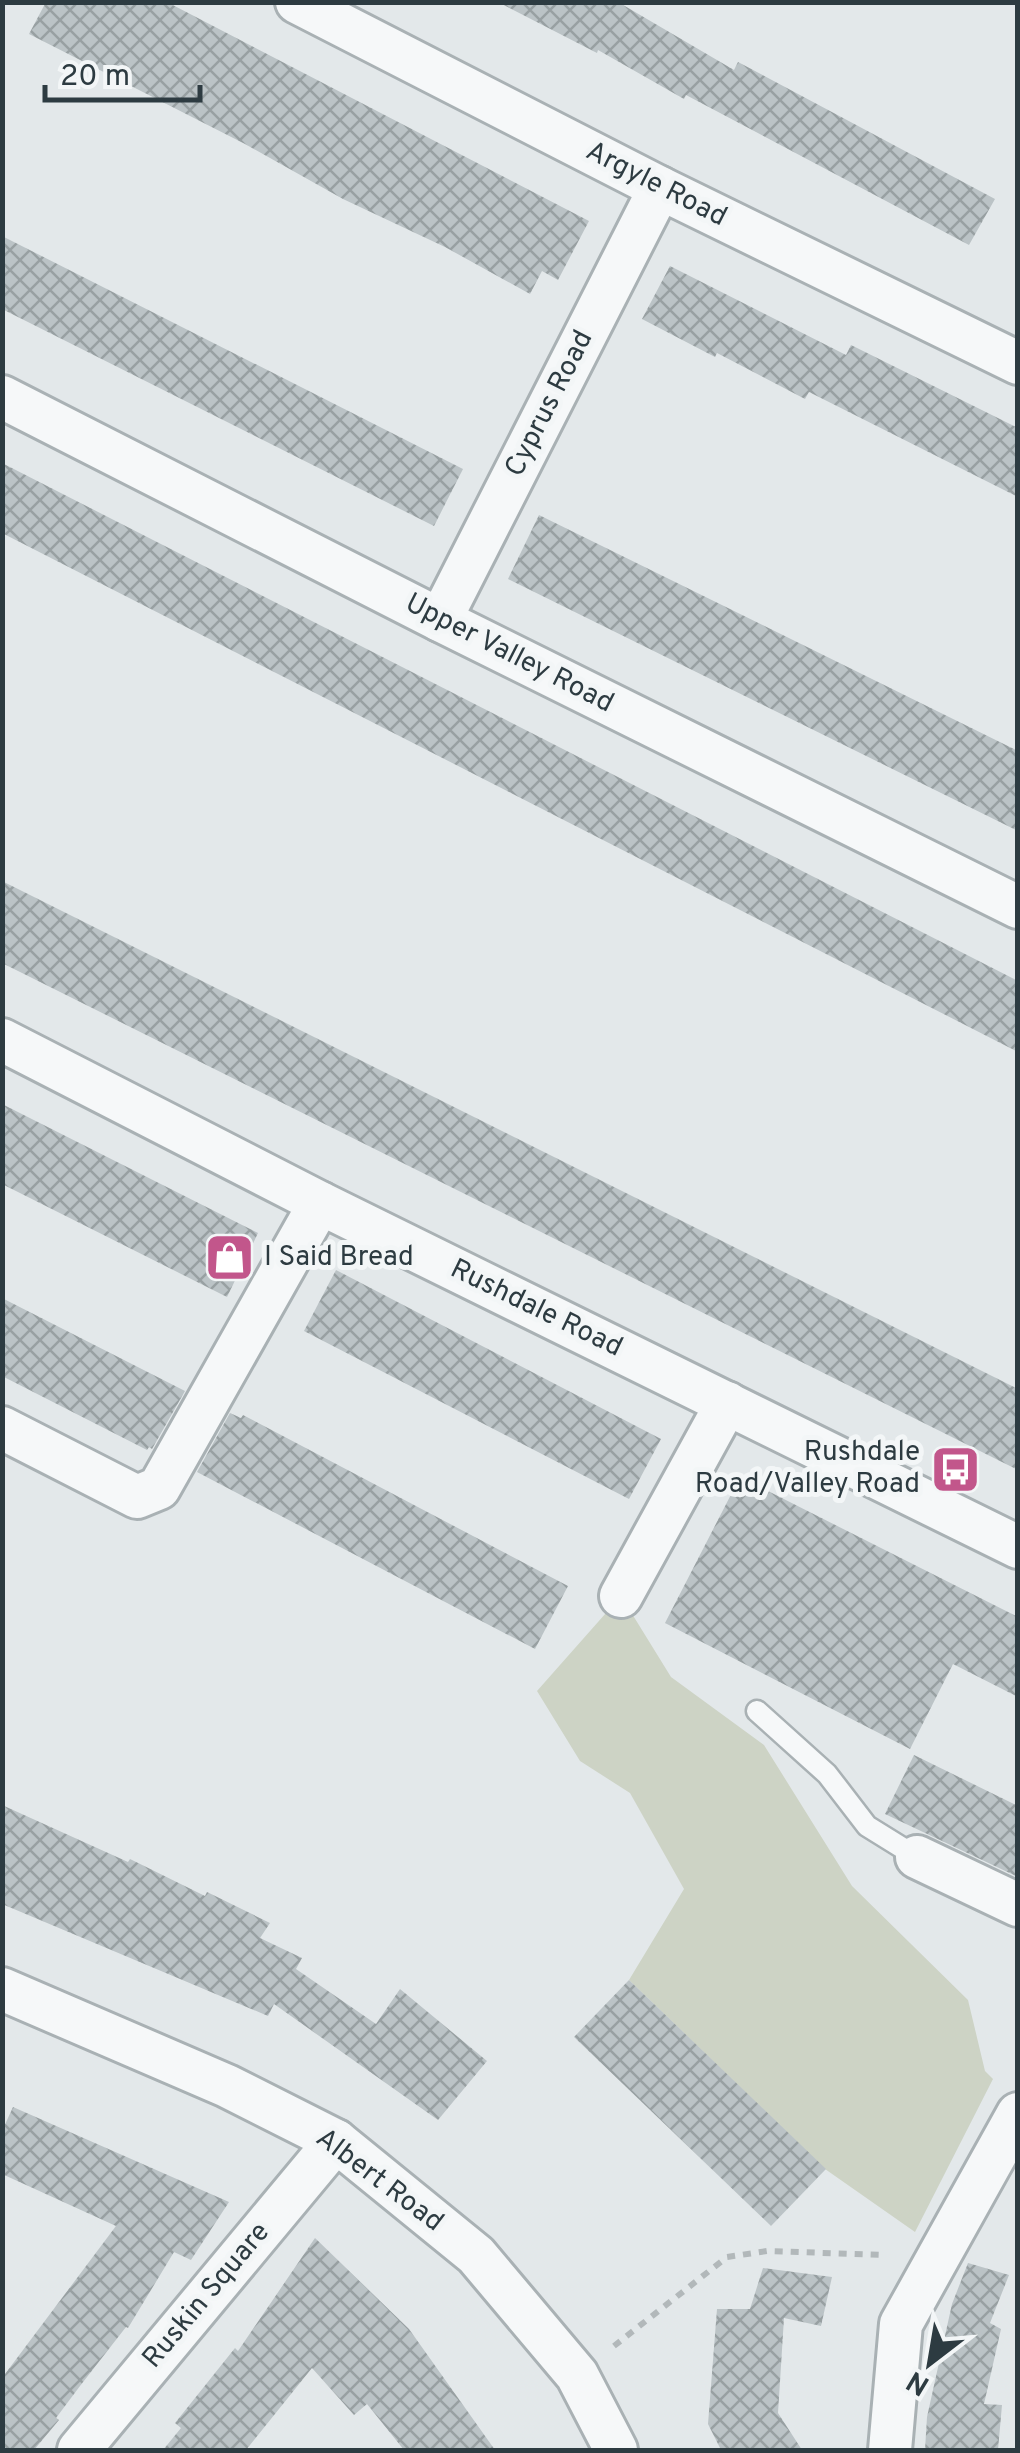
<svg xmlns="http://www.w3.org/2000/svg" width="1020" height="2453" viewBox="0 0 1020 2453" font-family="Overpass,sans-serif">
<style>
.grass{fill:#cdd3c5}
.building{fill:url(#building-cross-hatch)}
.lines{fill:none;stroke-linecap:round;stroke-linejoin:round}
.lane-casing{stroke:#a9b1b4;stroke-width:25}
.street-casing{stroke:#a9b1b4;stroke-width:48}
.path{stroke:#b2b8ba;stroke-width:6;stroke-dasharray:8 8;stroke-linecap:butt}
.lane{stroke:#f6f8f9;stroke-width:20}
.street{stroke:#f6f8f9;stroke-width:42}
.labels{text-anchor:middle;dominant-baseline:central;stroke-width:10;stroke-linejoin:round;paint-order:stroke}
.street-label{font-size:28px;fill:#2d3b41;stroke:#f3f6f7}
.poi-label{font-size:28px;fill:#2d3b41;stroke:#f3f6f7;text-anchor:start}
</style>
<defs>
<pattern id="building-cross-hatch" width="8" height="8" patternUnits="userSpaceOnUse" patternTransform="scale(2.5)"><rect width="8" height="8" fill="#bbc3c6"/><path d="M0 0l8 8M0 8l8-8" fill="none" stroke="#98a0a2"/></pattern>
</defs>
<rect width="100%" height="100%" fill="#e3e8ea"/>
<polygon class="grass" points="621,1596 671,1677 764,1745 852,1886 968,2000 985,2071 993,2079 915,2232 825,2169 629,1980 684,1889 630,1793 580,1761 537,1691"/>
<g class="building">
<polygon points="46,2 167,2 589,221 558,280 542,271 530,294 445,247 343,199 245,144 29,34"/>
<polygon points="498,2 618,2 734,70 738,62 995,199 969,245 686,95 684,99 598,50 597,53"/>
<polygon points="2,236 463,469 434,526 2,309"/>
<polygon points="670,266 846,355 851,345 1018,428 1018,497 809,392 805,399 717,353 715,357 642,319"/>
<polygon points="2,463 1018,981 1018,1052 2,533"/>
<polygon points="539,515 1018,751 1018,831 508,579"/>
<polygon points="2,881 1018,1389 1018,1470 2,963"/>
<polygon points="2,1104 258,1233 227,1297 2,1184"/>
<polygon points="336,1270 661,1439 629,1499 304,1331"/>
<polygon points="2,1298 185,1391 152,1449 149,1447 147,1450 2,1376"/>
<polygon points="230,1413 241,1418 243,1415 568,1586 535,1649 197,1472"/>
<polygon points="740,1477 1018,1617 1018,1697 953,1664 910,1749 665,1623"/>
<polygon points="914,1755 1018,1806 1018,1877 885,1814"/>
<polygon points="2,1805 128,1862 130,1859 205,1896 207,1892 270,1923 260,1938 302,1958 296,1969 376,2024 400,1989 487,2061 438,2120 274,2004 268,2016 2,1904"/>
<polygon points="629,1980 826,2169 771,2226 574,2037"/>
<polygon points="13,2107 229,2202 191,2260 174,2252 128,2328 126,2327 80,2386 56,2418 59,2420 34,2450 2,2450 2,2378 116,2226 2,2174 2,2131"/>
<polygon points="315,2238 409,2329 495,2450 404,2450 367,2404 354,2415 312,2368 246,2450 163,2450 181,2428 175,2423 235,2348 238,2351"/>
<polygon points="968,2263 1009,2275 990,2323 1001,2329 984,2404 1002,2405 998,2450 925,2450 927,2417 952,2304"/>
<polygon points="763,2268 832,2277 821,2326 784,2318 778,2413 802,2450 721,2450 708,2424 717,2309 750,2309"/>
</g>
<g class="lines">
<defs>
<polyline id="lane" points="757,1711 827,1774 867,1826 917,1857"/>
<g id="street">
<polyline points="297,2 660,188 1018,363"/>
<polyline points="2,397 440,620 1018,907"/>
<polyline points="440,620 660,188"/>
<polyline points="2,1040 320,1203 1018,1547"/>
<polyline points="2,1428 137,1497 159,1488 320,1203"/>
<polyline points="621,1596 727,1403"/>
<polyline points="917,1857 1018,1905"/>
<polyline points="2,1989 227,2086 336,2141 476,2255 577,2375 616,2450"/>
<polyline points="79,2450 336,2141"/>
<polyline points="890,2450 901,2324 1018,2114"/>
</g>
</defs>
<use href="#lane" class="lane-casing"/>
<use href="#street" class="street-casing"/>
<polyline class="path" points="614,2346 727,2257 767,2251 885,2255"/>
<use href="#lane" class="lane"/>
<use href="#street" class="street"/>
</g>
<defs>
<symbol id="shop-square" viewBox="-11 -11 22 22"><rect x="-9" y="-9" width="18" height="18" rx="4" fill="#c2568b" stroke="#f3f6f7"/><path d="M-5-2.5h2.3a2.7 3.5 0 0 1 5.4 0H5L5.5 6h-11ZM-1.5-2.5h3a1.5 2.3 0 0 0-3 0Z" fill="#fff"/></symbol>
<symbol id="bus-square" viewBox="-11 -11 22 22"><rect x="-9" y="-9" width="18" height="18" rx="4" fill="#c2568b" stroke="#f3f6f7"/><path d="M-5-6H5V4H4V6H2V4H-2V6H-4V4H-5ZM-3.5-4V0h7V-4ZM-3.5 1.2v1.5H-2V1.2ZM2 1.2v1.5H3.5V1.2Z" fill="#fff"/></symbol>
</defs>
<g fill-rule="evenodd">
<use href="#shop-square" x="202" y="1230" width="55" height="55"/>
<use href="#bus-square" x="928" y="1442" width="55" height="55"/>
</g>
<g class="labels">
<g class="street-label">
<text transform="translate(656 185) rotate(27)">Argyle Road</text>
<text transform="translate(550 404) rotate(-63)">Cyprus Road</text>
<text transform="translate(509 654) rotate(27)">Upper Valley Road</text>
<text transform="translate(536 1309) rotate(26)">Rushdale Road</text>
<text transform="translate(379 2181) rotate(37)">Albert Road</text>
<text transform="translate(207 2296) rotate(-50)">Ruskin Square</text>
</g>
<g class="poi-label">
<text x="264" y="1258">I Said Bread</text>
<text x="920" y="1453" text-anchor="end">Rushdale<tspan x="920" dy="32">Road/Valley Road</tspan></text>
</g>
</g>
<rect width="1020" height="2453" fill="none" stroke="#2d3b41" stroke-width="10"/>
<g transform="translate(930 2363) rotate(211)" stroke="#f3f6f7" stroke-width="8" paint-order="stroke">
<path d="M0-8L18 38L0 25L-18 38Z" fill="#2d3b41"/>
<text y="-15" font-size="28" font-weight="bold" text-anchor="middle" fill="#2d3b41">N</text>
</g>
<path d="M45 85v15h155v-15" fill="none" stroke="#2d3b41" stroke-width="5"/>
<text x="60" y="85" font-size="30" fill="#2d3b41" stroke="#f3f6f7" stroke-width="8" paint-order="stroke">20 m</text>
</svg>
